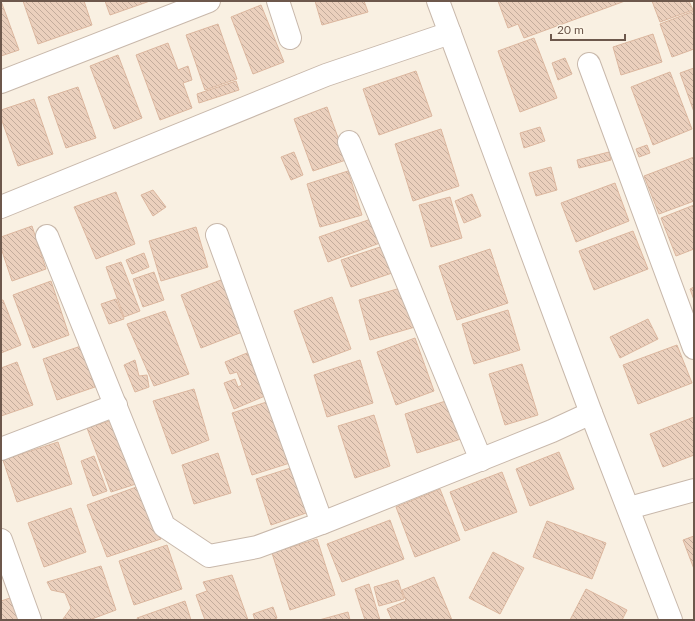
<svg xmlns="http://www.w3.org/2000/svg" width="695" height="621" viewBox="0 0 695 621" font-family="Lato,sans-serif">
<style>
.building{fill:url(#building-back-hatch);stroke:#dcb79f}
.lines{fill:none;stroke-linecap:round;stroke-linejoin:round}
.minor-casing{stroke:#c8b8ab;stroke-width:24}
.minor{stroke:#fff;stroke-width:22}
</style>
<defs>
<pattern id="building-back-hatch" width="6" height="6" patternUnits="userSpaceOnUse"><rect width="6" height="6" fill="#ebd0bd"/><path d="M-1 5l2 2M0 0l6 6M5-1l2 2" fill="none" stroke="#c3ac9c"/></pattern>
</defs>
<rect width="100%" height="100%" fill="#f9f0e2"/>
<g class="building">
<polygon points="1,1 19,50 1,56"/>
<polygon points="23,1 84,1 92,25 38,44"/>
<polygon points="105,1 150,1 110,15"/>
<polygon points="315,1 364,1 368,12 322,25"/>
<polygon points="498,1 625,1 524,38 518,24 508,28"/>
<polygon points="652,1 689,1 693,10 660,22"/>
<polygon points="261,5 284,62 253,74 231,17"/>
<polygon points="694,11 694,49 672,57 660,24"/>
<polygon points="218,24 237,79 205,90 186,35"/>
<polygon points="653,34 662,62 621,75 613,47"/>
<polygon points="534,38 557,98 520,112 498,51"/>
<polygon points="168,43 178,70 188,66 192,80 183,83 192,108 160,120 136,55"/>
<polygon points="118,55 142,118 114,129 90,66"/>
<polygon points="565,58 572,74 558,80 552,63"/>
<polygon points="694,68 694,112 680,73"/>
<polygon points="416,71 432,116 379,135 363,89"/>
<polygon points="670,72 692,129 653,145 631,87"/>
<polygon points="236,81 239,90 199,103 197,94"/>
<polygon points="78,87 96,138 66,148 48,97"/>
<polygon points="34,99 53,154 18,166 1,118 1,110"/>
<polygon points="327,107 346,160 313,171 294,119"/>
<polygon points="540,127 545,141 524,148 520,133"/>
<polygon points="441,129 459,186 413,201 395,144"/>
<polygon points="647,145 650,153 639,157 636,149"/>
<polygon points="294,152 303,175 291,180 281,157"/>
<polygon points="609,152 611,160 579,168 577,160"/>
<polygon points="694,157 694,201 659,214 644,176"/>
<polygon points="551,167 557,190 536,196 529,173"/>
<polygon points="348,171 362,215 320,227 307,184"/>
<polygon points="615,183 629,221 576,242 561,203"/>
<polygon points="153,190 166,207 153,216 141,195"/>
<polygon points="116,192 135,244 96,259 74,207"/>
<polygon points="472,194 481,216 464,223 455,201"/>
<polygon points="450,197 462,238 431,247 419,205"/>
<polygon points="694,205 694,249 676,256 661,218"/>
<polygon points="371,219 380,243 328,262 319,237"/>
<polygon points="32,226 46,269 12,281 1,248 1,237"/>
<polygon points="196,227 208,267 161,281 149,241"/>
<polygon points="633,231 648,269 594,290 579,251"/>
<polygon points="386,245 395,272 351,287 341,260"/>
<polygon points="490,249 508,303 457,320 439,266"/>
<polygon points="144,253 149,267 132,274 126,260"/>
<polygon points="121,262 140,311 124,317 106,267"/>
<polygon points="154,272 164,300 143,307 133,279"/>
<polygon points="229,277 250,329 201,348 181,295"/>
<polygon points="51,281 69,335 33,348 13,295"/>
<polygon points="404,287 415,327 370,340 359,300"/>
<polygon points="694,287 694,300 690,289"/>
<polygon points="332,297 351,349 313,363 294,311"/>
<polygon points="116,299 124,319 109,324 101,304"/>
<polygon points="1,300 3,300 21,345 1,353"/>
<polygon points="508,310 520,350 474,364 462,324"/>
<polygon points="165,311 189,374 154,386 127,324"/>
<polygon points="648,319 658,339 620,358 610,337"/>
<polygon points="415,338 434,391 396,405 377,352"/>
<polygon points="677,345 692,383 638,404 623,365"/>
<polygon points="81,346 95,387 57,400 43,359"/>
<polygon points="247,353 265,396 234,409 224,383 235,379 238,387 242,385 237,372 230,374 225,362"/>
<polygon points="135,360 139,376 147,375 149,387 135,392 124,365"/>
<polygon points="360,360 373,403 327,417 314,375"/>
<polygon points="17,362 33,405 1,416 1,368"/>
<polygon points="522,364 538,415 505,425 489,374"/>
<polygon points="194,389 209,440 172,454 153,401"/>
<polygon points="452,399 464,438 417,453 405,414"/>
<polygon points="273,400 293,462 252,475 232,413"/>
<polygon points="374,415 390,466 355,478 338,426"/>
<polygon points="694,417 694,455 663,467 650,434"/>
<polygon points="119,418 139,483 111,492 87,428"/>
<polygon points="58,442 72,484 17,502 3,460"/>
<polygon points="559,452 574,489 530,506 516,469"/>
<polygon points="218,453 231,493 194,504 182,465"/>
<polygon points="94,456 107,491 93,496 81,461"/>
<polygon points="297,466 312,511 271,525 256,479"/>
<polygon points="502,472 517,512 465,531 450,492"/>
<polygon points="139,486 161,539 107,557 87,505"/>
<polygon points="440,489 460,540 415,557 396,507"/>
<polygon points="71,508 86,552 44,567 28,523"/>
<polygon points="390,520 404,559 342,582 327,544"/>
<polygon points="547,521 606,543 592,579 533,557"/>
<polygon points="694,536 694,569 683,540"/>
<polygon points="317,539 335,595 290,610 272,553"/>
<polygon points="167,545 182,589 134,605 119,561"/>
<polygon points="493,552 524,568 500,614 469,598"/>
<polygon points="101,566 116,610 89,620 63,619 71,608 65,593 51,590 47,582"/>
<polygon points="232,575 248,620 205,620 196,595 207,591 203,582"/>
<polygon points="434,577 452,620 392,620 387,609 406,601 402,590"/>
<polygon points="398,580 404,599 379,606 374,587"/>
<polygon points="369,584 380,620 365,620 355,589"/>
<polygon points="586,589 627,610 622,620 570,620"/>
<polygon points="13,597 20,620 1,620 1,601"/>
<polygon points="185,601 191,620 138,620 137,618"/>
<polygon points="273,607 277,618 272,620 255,620 253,614"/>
<polygon points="348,612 350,620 319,620"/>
</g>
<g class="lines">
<defs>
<g id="minor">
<polyline points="278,1 290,38"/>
<polyline points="438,1 591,413 671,620"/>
<polyline points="589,64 694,348"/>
<polyline points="1,82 209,1"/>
<polyline points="349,142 481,460"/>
<polyline points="1,207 326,75 450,33"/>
<polyline points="217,235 322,523"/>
<polyline points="47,236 164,526 209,556 257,547 322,523 552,431 591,413"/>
<polyline points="1,449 116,405"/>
<polyline points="629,508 694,490"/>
<polyline points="1,540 30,620"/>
</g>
</defs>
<use href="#minor" class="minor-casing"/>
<use href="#minor" class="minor"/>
</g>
<rect width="695" height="621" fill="none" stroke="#6d584c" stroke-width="4"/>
<path d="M551 34v6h74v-6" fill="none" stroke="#6d584c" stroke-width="2"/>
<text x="557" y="34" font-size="12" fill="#6d584c" stroke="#fdf5e7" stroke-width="3" paint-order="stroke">20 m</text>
</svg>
